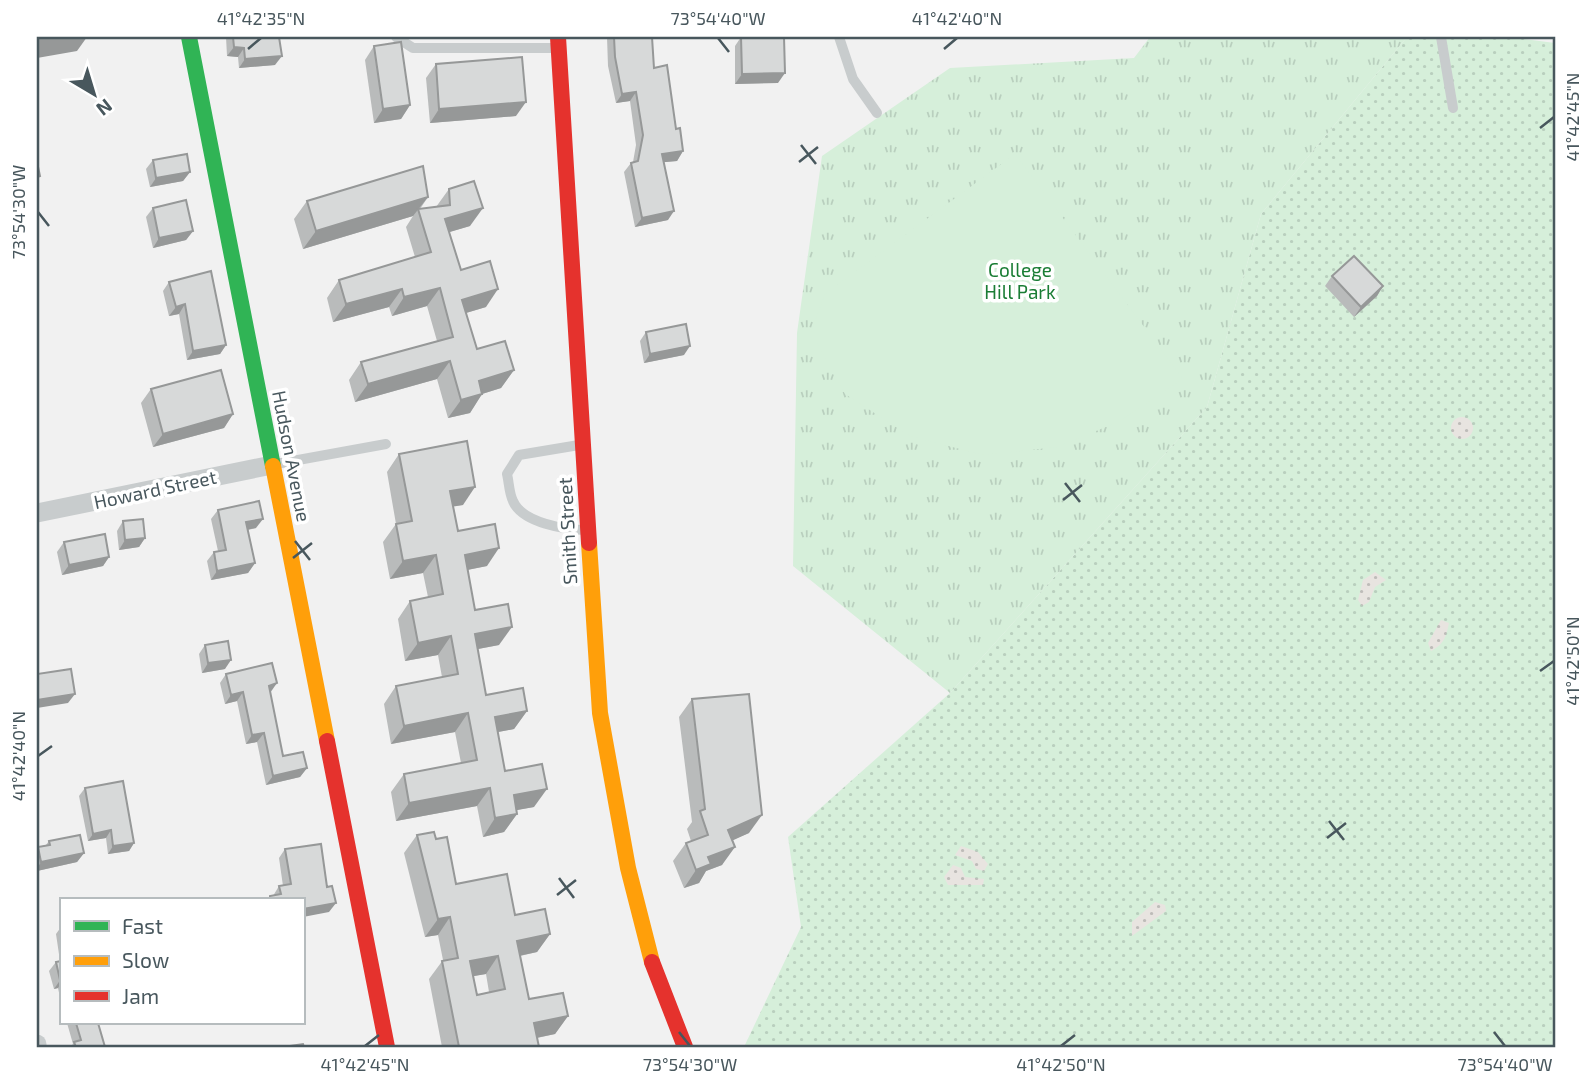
<svg xmlns="http://www.w3.org/2000/svg" width="1592" height="1084" viewBox="0 0 1592 1084" font-family="'Exo 2',sans-serif">
<style>
.grass{fill:url(#grass-dots)}
.sand{fill:url(#sand-dots)}
.park{fill:url(#park-tufts)}
.pitch{fill:#d6efda}
.lines{fill:none;stroke-linecap:round;stroke-linejoin:round}
.lane{stroke:#c8cccd;stroke-width:10}
.street{stroke:#c8cccd;stroke-width:19}
.fast{stroke:#30b455;stroke-width:16}
.slow{stroke:#ff9f0a;stroke-width:16}
.jam{stroke:#e5322d;stroke-width:16}
.wall{fill:#b9bbbb;fill-rule:evenodd}
.shaded-wall{fill:#969898}
.building{fill:#d7d9d9;stroke:#969898;stroke-width:2;fill-rule:evenodd}
.ticks{fill:none;stroke:#48575d;stroke-width:2.5}
.labels{text-anchor:middle;dominant-baseline:central;stroke-width:7;stroke-linejoin:round;paint-order:stroke}
.park-label{font-size:19px;fill:#1a7d35;stroke:#fff}
.street-label{font-size:19px;fill:#48575d;stroke:#fff}
.neatline{fill:none;stroke:#48575d;stroke-width:2.5}
.ticks-label{font-size:18px;text-anchor:middle;fill:#48575d}
</style>
<defs>
<pattern id="grass-dots" width="8" height="8" patternUnits="userSpaceOnUse" patternTransform="scale(1.75)"><rect width="8" height="8" fill="#d6efda"/><path d="M2 2h.1M6 6h.1" fill="none" stroke="#b9cfbe" stroke-width="1.8" stroke-linecap="round"/></pattern>
<pattern id="sand-dots" width="8" height="8" patternUnits="userSpaceOnUse" patternTransform="scale(1.75)"><rect width="8" height="8" fill="#e8e4e0"/><path d="M2 2h.1M6 6h.1" fill="none" stroke="#bebcb9" stroke-width="1.8" stroke-linecap="round"/></pattern>
<pattern id="park-tufts" width="24" height="20" patternUnits="userSpaceOnUse" patternTransform="scale(1.75)"><rect width="24" height="20" fill="#d6efda"/><path d="M3 7l-1-3M5 7V3M7 7l1-3M15 17l-1-3M17 17v-4M19 17l1-3" fill="none" stroke="#b9cfbe"/></pattern>
</defs>
<rect width="100%" height="100%" fill="#f1f1f1"/>
<polygon class="grass" points="1407,37 1509,37 1555,43 1555,1047 744,1047 801,927 788,837 950,693 1207,407 1261,214"/>
<g class="sand">
<circle cx="1462" cy="428" r="11"/>
<polygon points="1375,572 1386,580 1375,587 1369,602 1362,606 1358,600 1363,580"/>
<path d="M1441,620l8,3c-3,14 -5,21 -18,28l-3,-8z"/>
<polygon points="961,846 978,852 988,864 984,871 976,869 972,861 955,855"/>
<polygon points="953,865 961,868 965,877 984,879 983,885 948,885 944,877"/>
<polygon points="1155,902 1165,905 1166,911 1132,936 1132,922"/>
</g>
<polygon class="park" points="1150,37 1407,37 1261,214 1207,407 950,693 793,566 797,333 822,156 950,68 1134,58"/>
<polygon class="pitch" points="1015,154 1183,379 1118,422 1057,447 983,455 910,436 845,394 811,332 825,294"/>
<g class="lines">
<g class="lane">
<polyline points="396,37 413,48 555,48"/>
<polyline points="839,37 853,79 877,113"/>
<polyline points="1441,37 1453,108"/>
<path d="M579,445l-60,10 -12,19c2,8 2,19 6,27 9,22 53,29 74,29"/>
<polyline points="276,464 386,444"/>
</g>
<g class="street">
<polyline points="37,513 272,465"/>
<polyline points="37,1044 37,1047"/>
</g>
<polyline class="fast" points="189,37 273,466"/>
<g class="slow">
<polyline points="273,466 327,741"/>
<polyline points="589,543 600,713 628,868 652,962"/>
</g>
<g class="jam">
<polyline points="558,37 589,543"/>
<polyline points="327,741 387,1047"/>
<polyline points="652,962 685,1047"/>
</g>
</g>
<g class="wall">
<polygon points="226,37 279,37 275,65 239,68 238,57 227,56"/>
<polygon points="607,37 652,37 654,68 683,151 677,161 664,162 668,220 635,227 624,172 631,163 633,162 636,145 630,101 616,103 608,66"/>
<polygon points="741,37 778,83 735,84 735,46"/>
<polygon points="374,46 410,105 401,119 374,123 365,60"/>
<polygon points="436,64 516,116 430,123 426,78"/>
<polygon points="153,160 190,172 183,181 150,187 146,169"/>
<polygon points="449,189 470,226 449,232 461,270 486,307 466,313 477,349 514,370 501,388 482,394 470,413 448,418 437,379 355,402 349,380 361,362 437,341 427,306 392,316 389,307 333,322 327,298 339,280 415,257 406,227 413,216 303,249 294,219 307,201 428,197 420,209 436,207"/>
<polygon points="153,208 193,231 186,240 153,248 146,217"/>
<polygon points="1332,276 1383,286 1377,296 1354,317 1325,286"/>
<polygon points="169,282 226,345 220,354 187,360 179,314 169,316 163,291"/>
<polygon points="646,332 684,355 644,363 640,341"/>
<polygon points="151,389 233,414 224,428 153,447 141,403"/>
<polygon points="399,454 463,505 453,506 458,531 487,566 467,570 475,610 499,645 478,649 486,695 527,711 514,729 498,732 505,771 534,807 516,810 517,814 504,832 483,837 477,806 396,821 391,792 404,774 461,763 455,732 391,744 384,704 396,686 442,677 438,655 405,661 398,619 410,601 428,597 423,573 390,579 383,542 396,524 387,472"/>
<polygon points="218,510 256,528 248,530 255,563 248,573 211,580 207,561 214,552 218,551 211,519"/>
<polygon points="123,521 145,538 139,547 119,550 117,531"/>
<polygon points="64,542 109,557 103,566 62,575 57,552"/>
<polygon points="205,645 225,669 202,673 199,654"/>
<polygon points="226,674 270,693 283,756 307,768 300,777 266,785 257,742 246,744 237,701 225,704 220,683"/>
<polygon points="692,699 749,833 732,840 722,865 706,871 699,883 684,888 673,861 686,843 691,841 687,829 692,822 679,717"/>
<polygon points="85,788 134,843 129,851 108,854 106,838 88,841 79,796"/>
<path d="M417,835l19,4 20,45 94,50 -13,18 -17,4 9,43 39,17 -13,18 -18,4 2,9h-97l-13,-68 14,-19 -5,-25 -13,2 -21,-84zM486,974l3,18 -12,3 -4,-19z"/>
<polygon points="49,841 84,853 77,862 37,871 37,849 38,847 46,845"/>
<polygon points="285,849 329,912 303,900 267,900 270,896 273,896 279,886 283,886 279,858"/>
<polygon points="61,922 61,1002 58,988 54,989 49,971 56,962 60,961 56,934 61,927 60,923"/>
<polygon points="67,1023 98,1023 105,1047 70,1047 73,1044"/>
</g>
<g class="shaded-wall">
<polygon points="37,37 87,37 77,51 37,58"/>
<polygon points="234,47 244,48 238,57 227,56"/>
<polygon points="282,56 275,65 239,68 245,59"/>
<polygon points="785,73 778,83 735,84 742,74"/>
<polygon points="636,92 630,101 616,103 622,94"/>
<polygon points="526,102 516,116 430,123 439,109"/>
<polygon points="410,105 401,119 374,123 383,109"/>
<polygon points="683,151 677,161 655,163 662,154"/>
<polygon points="190,172 183,181 150,187 156,178"/>
<polygon points="428,197 413,216 303,249 316,231"/>
<polygon points="483,208 470,226 433,237 445,219"/>
<polygon points="674,211 668,220 635,227 642,218"/>
<polygon points="193,231 186,240 153,248 159,238"/>
<polygon points="1383,286 1377,296 1354,317 1361,307"/>
<polygon points="440,288 427,306 392,316 404,297"/>
<polygon points="402,289 389,307 333,322 346,304"/>
<polygon points="498,289 486,307 449,318 462,300"/>
<polygon points="185,304 179,314 169,316 176,307"/>
<polygon points="226,345 220,354 187,360 193,351"/>
<polygon points="690,346 684,355 644,363 650,354"/>
<polygon points="450,361 437,379 355,402 368,384"/>
<polygon points="514,370 501,388 466,399 479,381"/>
<polygon points="482,394 470,413 448,418 461,400"/>
<polygon points="233,414 224,428 153,447 163,434"/>
<polygon points="475,487 463,505 438,509 450,491"/>
<polygon points="263,519 256,528 240,531 246,522"/>
<polygon points="145,538 139,547 119,550 125,540"/>
<polygon points="499,548 487,566 452,573 465,555"/>
<polygon points="436,555 423,573 390,579 403,561"/>
<polygon points="109,557 103,566 62,575 69,565"/>
<polygon points="255,563 248,573 211,580 217,571"/>
<polygon points="512,627 499,645 462,652 475,634"/>
<polygon points="451,636 438,655 405,661 418,643"/>
<polygon points="231,660 225,669 202,673 208,663"/>
<polygon points="277,683 270,693 269,686"/>
<polygon points="243,692 237,701 225,704 231,695"/>
<polygon points="75,694 68,703 37,708 37,700"/>
<polygon points="527,711 514,729 482,735 495,717"/>
<polygon points="468,713 455,732 391,744 404,726"/>
<polygon points="264,733 257,742 246,744 252,735"/>
<polygon points="307,768 300,777 266,785 273,776"/>
<polygon points="490,788 477,806 396,821 409,803"/>
<polygon points="547,789 534,807 501,813 514,795"/>
<polygon points="517,814 504,832 483,837 495,818"/>
<polygon points="762,815 749,833 716,848 728,830"/>
<polygon points="111,830 106,838 88,841 93,834"/>
<polygon points="134,843 129,851 108,854 113,846"/>
<polygon points="735,847 722,865 706,871 699,883 684,888 696,870 708,857"/>
<polygon points="84,853 77,862 37,871 37,869 41,862"/>
<polygon points="336,903 329,912 303,917 303,909"/>
<polygon points="450,917 438,935 425,937 438,919"/>
<polygon points="550,934 537,952 505,959 517,941"/>
<polygon points="498,956 486,974 457,979 470,961"/>
<polygon points="61,979 61,983 58,988 54,989"/>
<polygon points="568,1016 555,1034 521,1041 534,1023"/>
</g>
<g class="building">
<polygon points="233,37 279,37 282,56 245,59 244,48 234,47"/>
<polygon points="614,37 652,37 654,68 667,65 676,129 680,128 683,151 662,154 674,211 642,218 631,163 638,161 643,135 636,92 622,94 615,57"/>
<polygon points="741,37 784,37 785,73 742,74"/>
<polygon points="401,42 410,105 383,109 374,46"/>
<polygon points="522,57 526,102 439,109 436,64"/>
<polygon points="187,154 190,172 156,178 153,160"/>
<polygon points="37,162 40,176 37,177"/>
<polygon points="423,166 428,197 316,231 307,201"/>
<polygon points="474,181 483,208 445,219 461,270 490,261 498,289 462,300 477,349 505,341 514,370 479,381 482,394 461,400 450,361 368,384 361,362 453,337 440,288 404,297 402,289 346,304 339,280 431,252 418,209 450,205 449,189"/>
<polygon points="186,200 193,231 159,238 153,208"/>
<polygon points="1354,256 1383,286 1361,307 1332,276"/>
<polygon points="211,271 226,345 193,351 185,304 176,307 169,282"/>
<polygon points="686,324 690,346 650,354 646,332"/>
<polygon points="221,370 233,414 163,434 151,389"/>
<polygon points="467,441 475,487 450,491 458,531 495,524 499,548 465,555 475,610 508,604 512,627 475,634 486,695 523,688 527,711 495,717 505,771 542,764 547,789 514,795 517,814 495,818 490,788 409,803 404,774 477,760 468,713 404,726 396,686 458,674 451,636 418,643 410,601 443,594 436,555 403,561 396,524 412,521 399,454"/>
<polygon points="259,501 263,519 246,522 255,563 217,571 214,552 226,550 218,510"/>
<polygon points="143,519 145,538 125,540 123,521"/>
<polygon points="105,534 109,557 69,565 64,542"/>
<polygon points="228,641 231,660 208,663 205,645"/>
<polygon points="272,663 277,683 269,686 283,756 303,752 307,768 273,776 264,733 252,735 243,692 231,695 226,674"/>
<polygon points="71,669 75,694 37,700 37,674"/>
<polygon points="749,694 762,815 728,830 735,847 708,857 711,864 696,870 686,843 708,835 700,811 705,809 692,699"/>
<polygon points="123,781 134,843 113,846 111,830 93,834 85,788"/>
<path d="M434,832l2,7 11,-2 9,47 51,-10 8,41 30,-6 5,25 -33,7 12,58 34,-6 5,23 -34,7 5,24h-80l-17,-86 16,-3 -8,-41 -12,2 -21,-84zM498,956l7,33 -28,6 -7,-34z"/>
<polygon points="80,835 84,853 41,862 38,847 50,845 49,841"/>
<polygon points="321,844 327,887 332,886 336,903 303,909 303,900 270,900 270,896 281,894 279,886 291,884 285,849"/>
<polygon points="61,961 61,979 60,980 56,962"/>
<polygon points="76,1023 98,1023 105,1047 76,1047 74,1042 81,1040"/>
<polygon points="303,1044 304,1047 283,1047"/>
</g>
<path class="ticks" d="M718,38l11,14M248,49l13,-11M944,49l13,-11M1540,128l14,-11M801,145l15,19M799,162l19,-15M38,212l11,14M1065,483l15,19M1063,500l19,-15M295,541l15,19M293,558l19,-15M1540,671l14,-10M38,756l14,-10M1329,821l15,19M1327,838l19,-15M559,878l15,20M557,895l19,-15M679,1032l11,14M1494,1032l11,14M365,1046l14,-11M1061,1046l14,-11"/>
<g class="labels">
<g class="park-label">
<text x="1020" y="269">College<tspan x="1020" dy="22">Hill Park</tspan></text>
</g>
<g class="street-label">
<text transform="translate(292 456) rotate(79)">Hudson Avenue</text>
<text transform="translate(155 489) rotate(-12)">Howard Street</text>
<text transform="translate(567 531) rotate(-93)">Smith Street</text>
</g>
</g>
<rect width="1592" height="1084" fill="none" stroke="#ffffff" stroke-width="77"/>
<rect x="60" y="898" width="245" height="126" fill="#ffffff" stroke="#b6bcbe" stroke-width="2"/>
<rect x="74" y="921" width="35" height="10" fill="#30b455" stroke="#b6bcbe" stroke-width="2"/>
<text x="122" y="934" font-size="21" fill="#48575d">Fast</text>
<rect x="74" y="956" width="35" height="10" fill="#ff9f0a" stroke="#b6bcbe" stroke-width="2"/>
<text x="122" y="968" font-size="21" fill="#48575d">Slow</text>
<rect x="74" y="991" width="35" height="10" fill="#e5322d" stroke="#b6bcbe" stroke-width="2"/>
<text x="122" y="1004" font-size="21" fill="#48575d">Jam</text>
<g transform="translate(94 94) rotate(142)" stroke="#ffffff" stroke-width="5" paint-order="stroke">
<path d="M0-5L12 26L0 18L-12 26Z" fill="#48575d"/>
<text y="-10" font-size="19" font-weight="bold" text-anchor="middle" fill="#48575d">N</text>
</g>
<rect x="38" y="38" width="1516" height="1008" class="neatline"/>
<g class="ticks-label">
<text x="261" y="25">41°42'35"N</text>
<text x="718" y="25">73°54'40"W</text>
<text x="957" y="25">41°42'40"N</text>
<text transform="translate(1573 117) rotate(-90)" y="6">41°42'45"N</text>
<text transform="translate(19 212) rotate(-90)" y="6">73°54'30"W</text>
<text transform="translate(1573 661) rotate(-90)" y="6">41°42'50"N</text>
<text transform="translate(19 756) rotate(-90)" y="6">41°42'40"N</text>
<text x="365" y="1071">41°42'45"N</text>
<text x="690" y="1071">73°54'30"W</text>
<text x="1061" y="1071">41°42'50"N</text>
<text x="1505" y="1071">73°54'40"W</text>
</g>
</svg>
